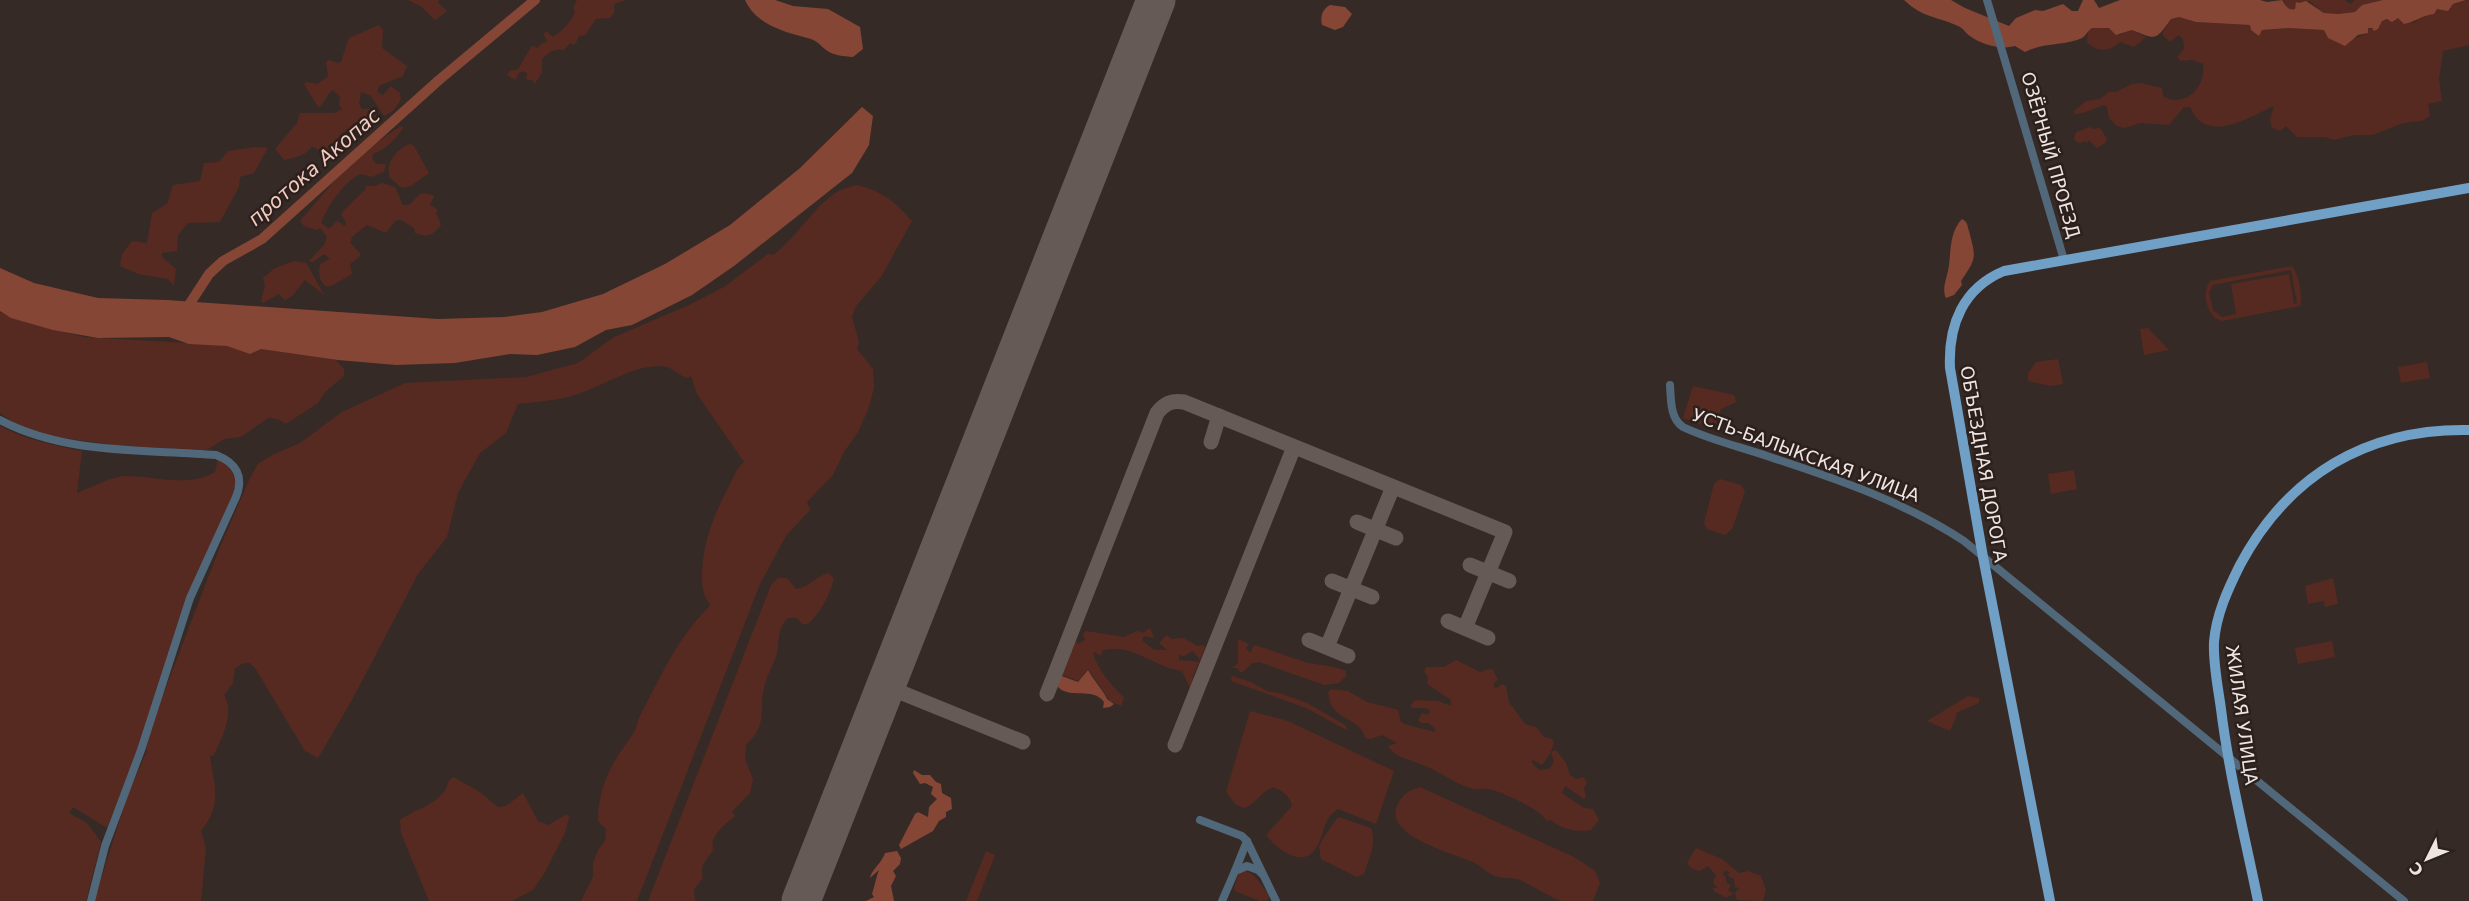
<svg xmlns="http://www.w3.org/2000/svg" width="2469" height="901" viewBox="0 0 2469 901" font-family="'DejaVu Sans',sans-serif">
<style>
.green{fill:#562a20;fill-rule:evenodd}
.water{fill:#854636}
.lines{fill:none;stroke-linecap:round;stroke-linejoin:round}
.river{stroke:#854636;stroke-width:10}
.taxiway{stroke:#665a57;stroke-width:15}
.runway{stroke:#665a57;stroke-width:39}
.minor{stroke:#51677a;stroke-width:8}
.major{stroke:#71a0c7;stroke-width:10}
.labels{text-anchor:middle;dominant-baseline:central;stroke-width:5;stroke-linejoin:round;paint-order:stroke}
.street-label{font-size:18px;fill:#eee5e3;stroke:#2c201d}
.water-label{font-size:20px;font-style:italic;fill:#f4cbc1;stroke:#2c201d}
</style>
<rect width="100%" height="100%" fill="#362a26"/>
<g class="green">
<polygon points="408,0 439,0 438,3 447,11 435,20 422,7"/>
<path d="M577,0h50l-13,4v9l-4,5 -14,1 -11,16 -6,1 -4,9 -5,-2 -6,7c-10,-1 -14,1 -22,9v13l-7,12 -3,-4h-5l-1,-4 2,-2 -4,-3 -5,2 -4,7 -8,-5 3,-4 8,-2 13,-22 4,-1 1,3 6,-6 5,-1 -3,-8 2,-3 7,6c8,-5 20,-16 22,-26l-2,-3z"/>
<polygon points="2282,0 2345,0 2350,4 2355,0 2383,0 2363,5 2355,12 2338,14 2324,13 2309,1 2292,10 2286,7"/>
<path d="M2469,0v45l-26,6 -4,28 3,22 -14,3 2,12 -8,5 -19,2 -30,12h-19l-20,5 -9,-3h-28l-11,-11 -6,5 -8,-3 -2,-8 4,-14c-26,12 -68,39 -84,1h-6l-15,18 -29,-2 -15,5 -8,-2 -8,-8 -2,-11 -3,-2 -21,8 -8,1 -1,-3 12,-10 14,-2 9,-7h7l16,-8 9,-1 21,5 1,8c4,2 10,5 14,4 19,-2 28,-20 26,-36l-11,-4 -11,1 -4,-4 7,-8 -1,-10 -4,-4 -9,7 -8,-8 9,-15 8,-2 17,5 54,3 12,5 26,-2 36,2 4,4 20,7 20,-8v-5l10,1 4,-8c11,-4 20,-2 31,2l24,-14z"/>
<path d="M379,25l4,5 -1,18 25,18 -4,10 -24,10 -2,6 6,3 8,-9 9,7 1,6 -7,11 -10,6 -13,-20 -10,-4 -2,12 3,5h10l5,14c-9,11 -18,5 -30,6l-9,8 7,14 -2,2 -8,-1 -7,4 -16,-10c-5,9 -17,12 -28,14l-9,-11 22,-26 3,-10h35l7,-4 -3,-5 1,-7 -7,-7c-7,4 -8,15 -15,17l-14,-23 3,-2 10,2 11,-7 -2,-15 3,-2 9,3 3,-1 8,-24z"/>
<path d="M2092,28h17l10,7 13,-5 14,7 -12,10 -14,-5c-11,10 -23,11 -33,0l1,-12z"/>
<path d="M401,126l2,2c-8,12 -17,21 -30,26l-1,4 4,6h10l-2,8 -13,5 -9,-3c-16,4 -35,33 -41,49l8,6 8,-8 8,5 1,-4 -5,-7 2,-4 22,-21 1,-4h9l7,-3 13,4 8,18h6l12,-12 12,2 1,2 -4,8 8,5 -2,3 5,12c-8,10 -13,13 -26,8l-1,-5 -13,-8 -6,1 -9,12 -19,-8 -15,12 -2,6 10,10v3l-10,8 2,10 -19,11 -7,2c-7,-8 -8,-12 -6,-23l10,-5 -6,-5 -11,8 -4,-1 15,-16 3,-8 -7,-9 -4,2 -12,-4 -4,-5 36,-42 38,-35z"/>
<polygon points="2090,127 2093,129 2100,128 2107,139 2105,143 2097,148 2089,140 2087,143 2085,141 2081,143 2077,142 2074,139 2076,132"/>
<path d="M410,144l4,2 15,27 -18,13 -9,2 -12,-10c-6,-14 7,-30 20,-34z"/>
<polygon points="255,147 268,148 254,173 240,177 239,187 220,222 188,223 178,235 177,251 162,253 162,257 176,269 174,286 168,279 138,274 120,266 122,254 132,241 147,243 152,213 167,204 173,185 200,181 204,163 219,162 228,151"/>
<path d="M857,185c27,7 37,16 55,36l-31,56 -25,29 -4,11 7,25 -2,7 16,20 1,19 -6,22 -10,22 -14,20 -11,23 -26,27 3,8 -24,26 -26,48 -123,317h-56l12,-24v-14l5,-13 7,-9 1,-12 -8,-8c0,-24 7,-44 19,-64 8,-13 18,-21 21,-37 20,-38 39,-82 70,-112l2,-4c-8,-9 -8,-20 -8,-31 2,-42 18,-69 36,-105l6,-6 -47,-68 -6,-18 -3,2c-12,-3 -16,-13 -29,-12 -32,1 -60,23 -91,31 -16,4 -34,5 -50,7l-12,29 -26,20 -22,40 -11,44 -29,37 -66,126 -34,58 -13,-7 -50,-83 -5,-5h-6l-9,5 -2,15 -9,12c11,18 -2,43 -10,60l-4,1c4,33 13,47 -9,75l5,17 -5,53h-107l34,-107 19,-43 -1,-3 12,-40 60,-156 31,-72 9,-16 14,-9 28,-12 42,-31 63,-29 121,-6 52,-14 36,-26 75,-32 35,-18 44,-33 5,1c23,-16 41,-50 66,-64 5,-3 12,-4 18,-6z"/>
<polygon points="294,261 306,263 308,266 324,295 305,280 292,296 285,300 279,294 263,303 261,301 265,285 263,278 275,268"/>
<path d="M2292,266c7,8 11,31 8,40l-78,15c-15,-4 -21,-27 -12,-40zM2291,270l6,33 -3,1 -5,-30 -58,10 5,30 -14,3 -9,-7 -4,-18 4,-7z"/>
<polygon points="0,312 26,322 84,337 221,345 302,353 336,360 344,369 344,376 325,392 318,403 286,424 278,419 268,418 241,437 224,439 207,450 122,446 49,436 20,427 0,413"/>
<polygon points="2148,328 2169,350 2144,355 2140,329"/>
<polygon points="2058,359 2063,384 2050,386 2028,381 2028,373 2036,362"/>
<polygon points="2427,362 2430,378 2401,383 2398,367"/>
<polygon points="1693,386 1734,395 1736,402 1721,409 1714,429 1683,418"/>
<path d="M0,426c26,14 53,19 82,25l-5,42c14,-5 34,-17 49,-17 29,0 63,12 89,-4l3,-14c9,8 18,13 19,26l-41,97 -58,167 -31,80 -34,-21 -4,6 18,10 14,19 -15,59h-86z"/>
<polygon points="2074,470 2077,489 2051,494 2048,474"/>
<polygon points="1720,479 1741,485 1745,492 1732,529 1725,535 1707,529 1704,523 1714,484"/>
<path d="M828,573l6,6c-5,17 -13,33 -26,45h-6l-5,-6h-9c-11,11 -8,20 -11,35 -3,11 -9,20 -12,31 -8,28 5,38 -19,61l-1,14 8,20 -3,14 -18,19 3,4c-10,9 -25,18 -22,34 -7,12 -14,14 -10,28l-9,11 1,12h-47l123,-316 7,-7h9l9,11c14,-2 19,-12 32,-16z"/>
<polygon points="2333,578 2338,604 2325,607 2324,601 2308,604 2305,586"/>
<path d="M1074,627l5,2 -4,11 3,4 7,-4 -2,-6 3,-3 38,6 13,-6 6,2 7,-5 4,10 -10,-2 -2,4 12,10h13l-8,-7 8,-8 4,4 12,-1 15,8 5,-1 2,2 -5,13 -7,-9 -9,5 -5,-1v5l20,2 -6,14 -1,11 -2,1 -8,-17c-27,-3 -53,-30 -80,-20l-1,5 -6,-4 -2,2c6,17 18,31 31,44l-3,8 -11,-5 -22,-32 -10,12 -18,-7 -6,3v-4l7,-11z"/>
<path d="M1238,639l11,5 -3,5 4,4 4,-8c18,5 36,13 55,18 10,2 28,3 37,8v5l-7,7 -15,2 -65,-23 -7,1 -9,9h-3l-3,-4h-5l6,-5z"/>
<polygon points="2332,641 2335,657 2298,664 2295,648"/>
<path d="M1456,660l24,12 9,-3 4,1 5,10 -4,3 1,6 7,-5 4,2 3,16 16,22 11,3 8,10 6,1 4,4c0,6 -8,18 -12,23l-9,-5 -2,2 8,8 10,-1 5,-7 -3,-10 5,-2 10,13 4,12 6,4 8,-2 3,6 -3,5 2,9 -2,2 -19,-13 -3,7 22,15 9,1 6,11 -8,10c-12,3 -31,-1 -40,-10l-5,1c-4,-11 -47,-31 -59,-32 -5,-1 -9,1 -14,0 -17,-5 -33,-17 -50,-24 -13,-6 -27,-6 -35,-19l9,-3 -15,-8 -11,4 -6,-1c-5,-23 -35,-15 -37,-46l3,-3 17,2 19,11 31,8 3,12c6,4 24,7 33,10l2,-2 -7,-7h-8l-3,-3 4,-7 6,2 2,-4 -4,-3h-13l-3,-2 5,-6 23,1 13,5v-6l-24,-16 1,-7 -4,-6 2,-4h18z"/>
<polygon points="1232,676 1251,682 1267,691 1279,693 1307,703 1345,725 1348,731 1306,708 1231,681"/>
<polygon points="1968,696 1979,698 1979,703 1956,713 1957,715 1950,731 1927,721"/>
<path d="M1250,711l38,10 106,50 -18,53 -38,-15c-17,12 -12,24 -22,39 -14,22 -40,0 -50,-13l26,-29c-2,-11 -10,-15 -19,-19 -12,5 -17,16 -28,21l-9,-3 -10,-13z"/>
<path d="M453,777l27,15 18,15 8,-1 17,-13 15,28 10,4 19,-11 2,3 -4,16 -21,41 -11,16 -21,11h-83l-28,-68 -1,-13c13,-10 33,-14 43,-27 5,-5 3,-12 10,-16z"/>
<path d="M1420,787l154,70 21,14 5,12 -7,18c-11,0 -22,0 -32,0 -5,-1 -32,-17 -41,-21 -7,-3 -15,-1 -22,-3 -10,-2 -18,-13 -28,-16 -20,-9 -85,-25 -73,-55 5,-12 11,-15 23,-19z"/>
<path d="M1338,817l33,11c6,16 -2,30 -7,46l-7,3 -36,-18 -2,-12 3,-7z"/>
<polygon points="1696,848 1722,859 1739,873 1748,871 1761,876 1766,890 1763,901 1737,900 1735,893 1739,888 1735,887 1734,879 1727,875 1730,873 1726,870 1722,874 1725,876 1727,883 1731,885 1728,890 1733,894 1726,898 1714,891 1713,888 1718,888 1713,883 1716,875 1708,866 1700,871 1691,868 1687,863"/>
<polygon points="986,851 995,855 977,901 966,901"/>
<path d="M1240,870c18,1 19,17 30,24l-2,6 -8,1 -25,-10 -1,-3z"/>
</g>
<g class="water">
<path d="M745,0h30l18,6 35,3 32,18 3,22 -10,8c-9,-1 -19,-1 -27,-7 -5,-4 -9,-9 -15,-11 -25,-7 -54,-13 -66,-39z"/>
<path d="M1904,0h47l14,8 44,18 7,-8 19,-8 8,1 20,-7 9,7h6l5,-11h11l5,8 21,-8h140l7,2 15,-2c3,5 6,11 13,9l1,-7 3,1 7,-2 18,12 14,1 17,-2 7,-7 21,-5h83l-13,4 -5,7 -11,-2 -3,5c-11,1 -19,8 -30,10l-6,-6 -6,4 -5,-3 -5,2 -4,8 -4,2 -2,-3h-4v5l-10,2 -13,11 -17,-8 -4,-8 -36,-2 -26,2 -3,6 -8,-6 -1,-5 -54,-3 -17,-5 -8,2c-16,22 -14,21 -39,11l-16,5 -7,-7h-17c-5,3 -5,7 -10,10 -17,8 -38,4 -57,14l-10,-6c-14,4 -33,-1 -45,-10 -4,-2 -6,-7 -10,-9 -22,-11 -36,-8 -56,-27z"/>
<path d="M1330,5l15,2 7,7 -9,13 -8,3 -13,-5c-2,-8 0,-16 8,-20z"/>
<polygon points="862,107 873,116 869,145 852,173 734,266 692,295 632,325 606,330 575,347 537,355 510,354 455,363 396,365 338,360 261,349 250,354 227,346 189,344 169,337 98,338 53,330 11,318 0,311 0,268 34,283 98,298 167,300 438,319 504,317 542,312 603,294 665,264 730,225 800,168"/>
<path d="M1962,219c6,3 5,6 7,12 7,27 8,26 -8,50l1,4 -8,10 -8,3c-5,-10 2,-22 3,-33 2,-17 1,-33 13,-46z"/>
<path d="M1088,670c4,8 18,24 19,29l7,5 -4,3 -7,1 1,-6c-12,-16 -33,-2 -46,-15l1,-12 19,7z"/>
<polygon points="914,770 922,775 930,775 936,782 941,784 942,793 951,798 952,809 946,812 946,817 939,821 933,831 901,849 899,845 915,814 918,812 928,817 929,807 937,799 931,794 933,787 925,783 920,784 913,773"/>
<path d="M897,851l4,7 -1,6 -7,7 3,5 -5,10 3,15h-28l8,-4 -2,-3c3,-9 4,-17 7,-24l-9,8c1,-8 12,-15 15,-25z"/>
</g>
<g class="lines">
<polyline class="river" points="185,311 209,274 223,261 262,239 439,80 535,0"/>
<g class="taxiway">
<polyline points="1211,442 1219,416"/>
<polyline points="1357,522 1396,538"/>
<polyline points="1470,565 1509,581"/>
<polyline points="1332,581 1372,597"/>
<polyline points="1448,621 1488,638"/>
<polyline points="1309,640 1348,656"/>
<polyline points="1327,647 1393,487"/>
<polyline points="885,686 1023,742"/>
<path d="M1047,694l110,-281c8,-10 15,-13 27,-11l321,130 -40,96"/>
<polyline points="1175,745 1294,447"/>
</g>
<polyline class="runway" points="801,901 1156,0"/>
<g class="minor">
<polyline points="1987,0 2064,260"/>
<path d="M1670,385c1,14 0,34 13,42 27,13 58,20 87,30 67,22 135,45 194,84l440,360"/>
<path d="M0,420c66,35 144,29 216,35 21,8 28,22 20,42l-46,101 -49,152 -36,96 -14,55"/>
<polyline points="1200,820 1242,836 1247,841 1276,901"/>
<polyline points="1235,871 1247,841"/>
<polyline points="1222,901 1235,871 1247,866 1258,870 1262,874"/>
</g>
<g class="major">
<path d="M2050,901l-67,-344 -33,-189c-2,-43 13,-80 54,-97l465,-83"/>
<path d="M2258,901c-13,-64 -29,-127 -37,-192 -3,-22 -8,-45 -7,-67 2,-27 14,-53 26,-77 48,-90 127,-137 229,-135"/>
</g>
</g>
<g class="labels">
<g class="street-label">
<text transform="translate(2051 155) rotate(74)">ОЗЁРНЫЙ ПРОЕЗД</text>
<text transform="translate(1806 455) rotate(20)">УСТЬ-БАЛЫКСКАЯ УЛИЦА</text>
<text transform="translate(1984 464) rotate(80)">ОБЪЕЗДНАЯ ДОРОГА</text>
<text transform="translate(2242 715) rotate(82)">ЖИЛАЯ УЛИЦА</text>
</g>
<g class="water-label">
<text transform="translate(314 167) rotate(-41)">протока Акопас</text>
</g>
</g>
<g transform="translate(2427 859) rotate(227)" stroke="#2c201d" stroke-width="4.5" paint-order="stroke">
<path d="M0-4.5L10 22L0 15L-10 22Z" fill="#eee5e3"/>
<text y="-9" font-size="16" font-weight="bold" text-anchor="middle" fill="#eee5e3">С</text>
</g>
</svg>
